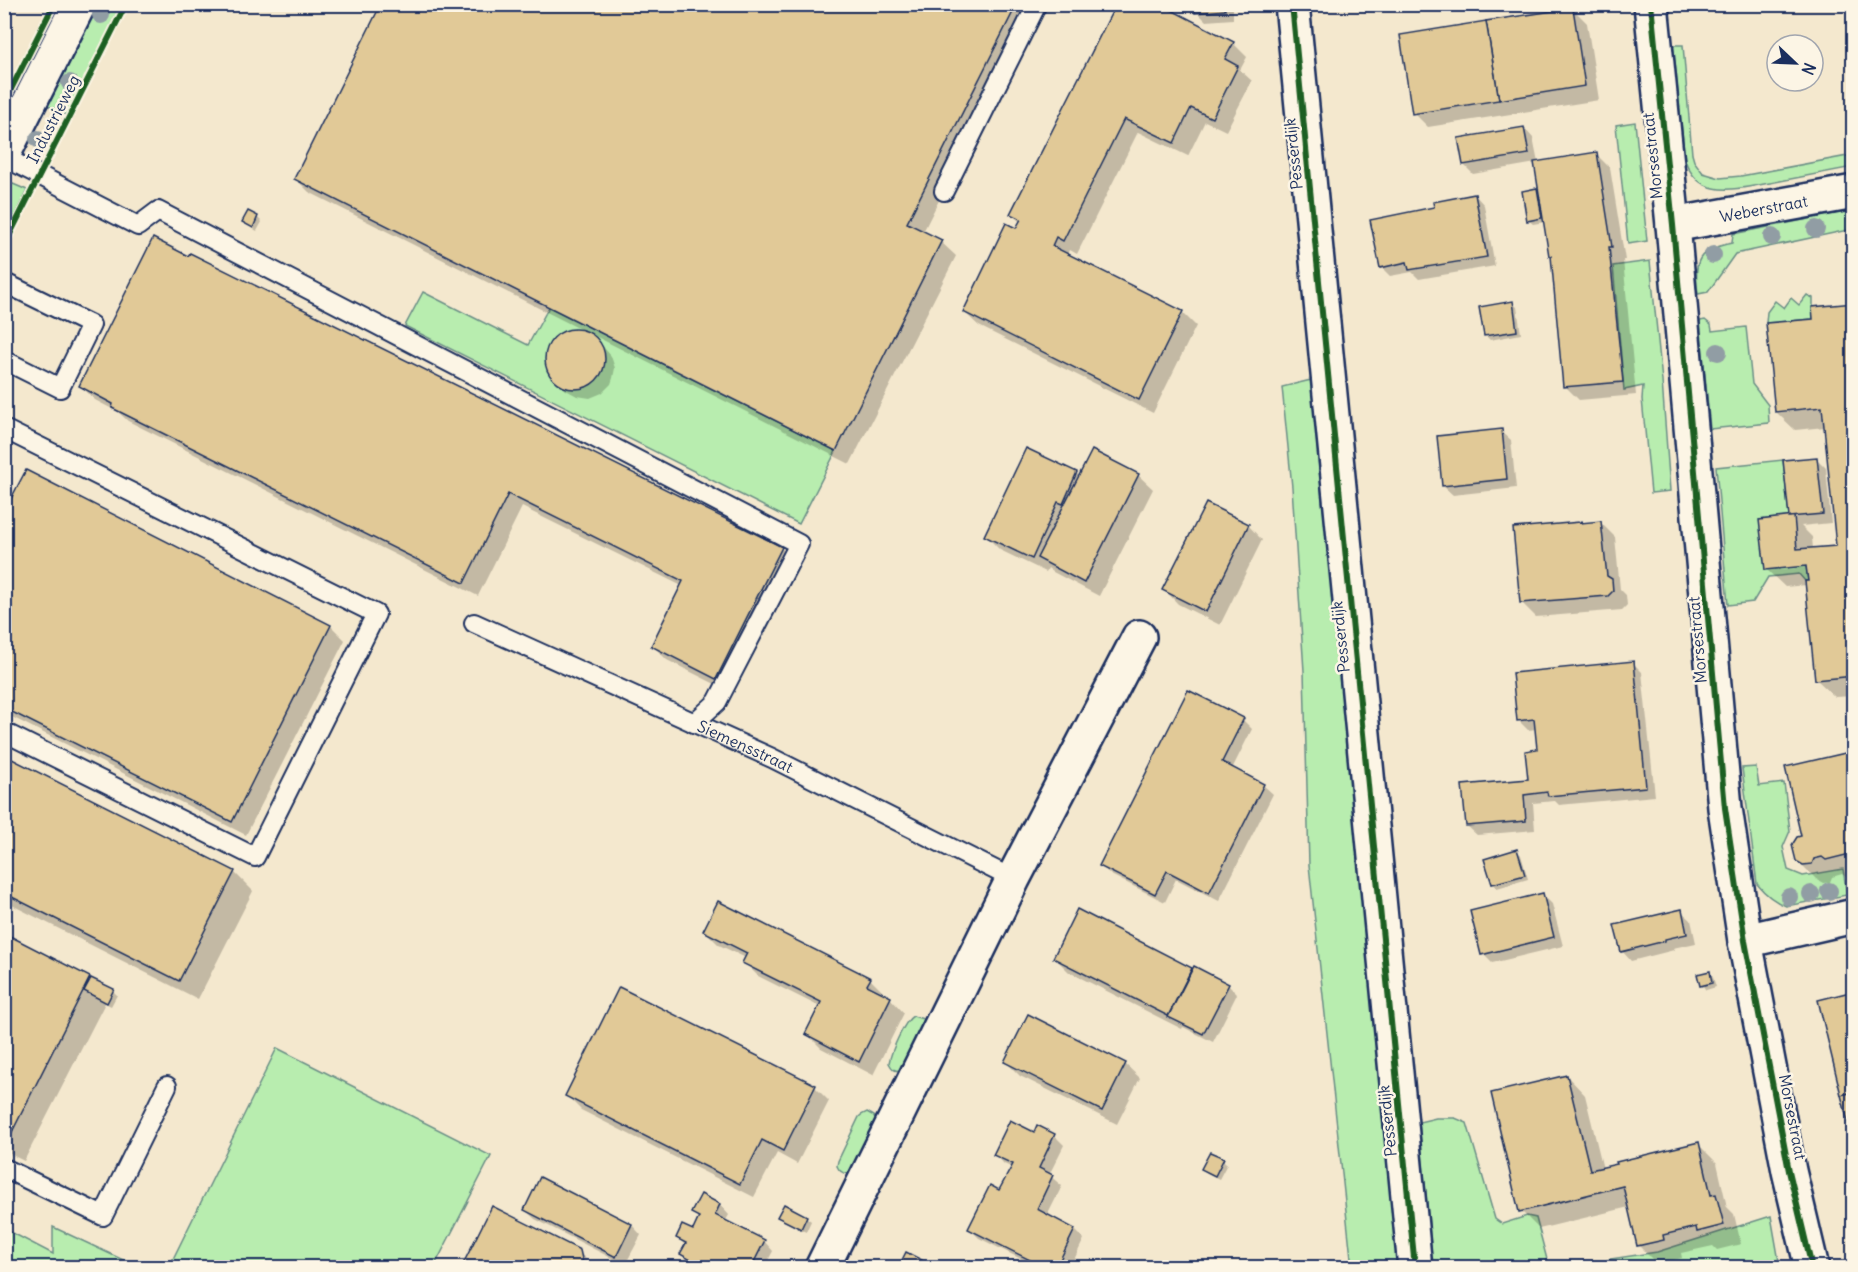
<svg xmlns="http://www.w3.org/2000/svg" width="1858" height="1272" viewBox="0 0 1858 1272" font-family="Delius,sans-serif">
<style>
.built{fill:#f4e8ce;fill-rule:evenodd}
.green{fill:#b8edaf;stroke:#6a8e86;stroke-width:1.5}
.shadow{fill:#0003;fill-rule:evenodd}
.building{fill:#e1c997;stroke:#1b2f5e;stroke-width:1.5}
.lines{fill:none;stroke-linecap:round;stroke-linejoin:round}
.lane-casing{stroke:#1b2f5e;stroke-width:22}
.street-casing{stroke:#1b2f5e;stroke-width:38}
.secondary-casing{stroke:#1b2f5e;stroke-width:38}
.lane{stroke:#fcf5e5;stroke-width:18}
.street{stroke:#fcf5e5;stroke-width:33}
.secondary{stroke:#fcf5e5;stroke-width:33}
.cycleway-casing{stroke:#fcf5e5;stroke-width:10}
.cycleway{stroke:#1b5e20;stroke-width:6}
.tree{fill:#919da4}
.labels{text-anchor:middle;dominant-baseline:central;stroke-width:5;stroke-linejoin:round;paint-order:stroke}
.street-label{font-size:16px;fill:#1b2f5e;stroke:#fcf5e5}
</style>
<rect width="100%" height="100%" fill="#fcf5e5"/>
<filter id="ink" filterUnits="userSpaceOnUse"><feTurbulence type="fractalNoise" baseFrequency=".0167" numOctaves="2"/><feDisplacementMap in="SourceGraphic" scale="12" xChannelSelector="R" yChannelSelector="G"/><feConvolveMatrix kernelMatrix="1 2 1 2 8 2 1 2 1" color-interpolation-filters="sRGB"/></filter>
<g filter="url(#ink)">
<path class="built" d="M5,5h1848v1262h-1848zM1777,45h36v36h-36z"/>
<g class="green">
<polygon points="98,5 121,5 66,115 48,106"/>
<path d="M1673,45h10l9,109 2,7 9,12 17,5 21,-2 112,-21v12c-26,5 -52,10 -78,15 -18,3 -44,10 -61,6 -16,-3 -24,-14 -29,-28z"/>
<polygon points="1635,122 1647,241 1628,244 1616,125"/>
<polygon points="13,184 27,190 5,235 5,192 9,185"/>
<path d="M1853,210v19l-118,25 -27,38 -10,2c-5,-35 0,-44 34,-51l1,-9z"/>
<polygon points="1650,261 1662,381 1670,491 1651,493 1642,399 1643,386 1624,390 1613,266"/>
<polygon points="423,292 528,345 549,307 836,451 799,524 405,326"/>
<polygon points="1807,295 1813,298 1813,319 1766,323 1767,312 1775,301 1784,308 1791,298 1799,305"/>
<polygon points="1705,320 1711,325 1712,331 1746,327 1752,384 1768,405 1769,423 1710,429 1700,321"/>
<polygon points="1311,380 1322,500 1339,631 1398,1267 1352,1267 1309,865 1304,671 1292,487 1282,387"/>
<polygon points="1783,460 1789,517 1760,520 1765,569 1806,566 1808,581 1805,581 1799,574 1768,577 1753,602 1728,605 1716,467"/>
<path d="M1756,767l3,19 25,-3 6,48 -7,16 5,23 15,6 40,-7 4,26 -61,11c-13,-5 -21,-12 -29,-22l-15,-116z"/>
<path d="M913,1016l10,3 2,3 -23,48c-7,2 -10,-1 -13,-7 2,-11 15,-42 24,-47z"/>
<polygon points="277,1048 491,1156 434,1267 169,1267"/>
<path d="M867,1112l7,4 3,7 -24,49c-8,3 -13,1 -16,-6l1,-5 21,-44 2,-2z"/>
<polygon points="1436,1118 1455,1118 1467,1123 1495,1219 1502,1224 1527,1216 1536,1218 1549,1267 1433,1267 1419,1122"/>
<polygon points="1771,1216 1780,1267 1587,1267 1611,1259 1657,1252"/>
<polygon points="53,1227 138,1267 5,1267 5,1229 53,1254"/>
</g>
<g class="shadow">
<polygon points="383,4 1038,4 923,232 941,242 956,256 850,464 593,335 611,356 615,368 613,378 611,384 602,393 590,398 577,396 566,390 555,380 550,372 547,360 548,350 552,341 562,333 574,330 584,331 309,192 295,178"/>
<polygon points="1118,4 1233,43 1247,57 1240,70 1252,81 1226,131 1205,121 1188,156 1138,132 1077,254 1070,250 1067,256 1182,312 1196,326 1153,413 979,326 964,312 1017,230 1021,223 1012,214"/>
<polygon points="1196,4 1233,4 1233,19 1206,21 1197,12"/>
<polygon points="1573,9 1587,23 1599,100 1428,127 1414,113"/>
<polygon points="1524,128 1533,138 1538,163 1596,154 1610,168 1625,260 1623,260 1636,395 1579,400 1565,386 1552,258 1550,255 1545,222 1533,224 1528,220 1536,190 1541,194 1536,163 1473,174 1464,165"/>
<polygon points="1475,195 1484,205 1495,266 1419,279 1412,272 1390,276 1381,267 1436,209"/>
<polygon points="257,217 262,222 257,231 243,222"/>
<polygon points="1512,303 1517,307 1521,334 1490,340 1485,335"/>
<path d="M1854,304v392l-19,1 -19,-18 -9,-94 -22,2 -19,-18 26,-51 25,-59 9,9 5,55 -30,3 11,11 1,12 24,-2 -12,-120 -30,3 -19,-18 39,-92zM1813,563l1,3 -34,4v-3z"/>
<polygon points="81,386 781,548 795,562 731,692 667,660 653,646 682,586 522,507 478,596 128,421 118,412 95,400"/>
<polygon points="1501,431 1511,440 1516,488 1453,495 1443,486"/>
<polygon points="1027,450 1077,474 1080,477 1138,475 1153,489 1099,596 1053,572 1048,568 1046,572 1000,550 986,536"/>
<polygon points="4,515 331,626 345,640 246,835 4,713"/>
<polygon points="1601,523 1615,537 1620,589 1626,595 1627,605 1622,610 1536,617 1522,603"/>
<polygon points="1248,525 1262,540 1220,625 1178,604 1164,589"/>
<polygon points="1633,663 1642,672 1655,796 1559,805 1555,801 1533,803 1535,830 1477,835 1467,826 1529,780 1539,751 1537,729 1528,730 1518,720"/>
<polygon points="1243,720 1252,729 1232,769 1263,785 1273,794 1219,901 1176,879 1165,902 1111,875 1101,866"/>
<polygon points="1854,752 1854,876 1846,877 1842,874 1832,877 1830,882 1823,883 1816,879 1797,860 1803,837"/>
<polygon points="4,756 234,872 253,891 198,999 4,901"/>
<polygon points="1517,851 1521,855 1528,879 1497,888 1493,883"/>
<polygon points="1543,895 1552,904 1563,946 1492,963 1483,954"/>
<polygon points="1681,911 1691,920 1696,943 1673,948 1674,950 1631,961 1622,951"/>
<polygon points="705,931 870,979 884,993 883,995 890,998 904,1013 873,1075 821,1048 807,1034 820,1007 758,976 744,962 746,958 719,945"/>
<polygon points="4,935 89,978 113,991 117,995 111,1006 105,1003 24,1161 4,1151"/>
<polygon points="1055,958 1191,969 1228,985 1237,994 1213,1042 1183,1027 1182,1029 1069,972"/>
<polygon points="1709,973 1713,977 1716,987 1706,990 1702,985"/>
<polygon points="1028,1016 1125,1064 1140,1078 1117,1124 1020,1076 1006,1062"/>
<polygon points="1567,1076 1585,1095 1603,1169 1698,1144 1717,1163 1727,1207 1734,1214 1741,1244 1717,1250 1713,1246 1681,1253 1682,1258 1657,1264 1638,1245 1629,1207 1539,1229 1521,1211"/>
<polygon points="815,1087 829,1101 797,1164 777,1153 754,1197 581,1110 567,1096"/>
<polygon points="1037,1127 1055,1136 1064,1145 1049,1175 1062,1186 1047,1216 1075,1230 1084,1239 1070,1268 1039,1268 979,1238 970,1229 1000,1192 1013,1168 1004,1164 995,1154 1034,1134"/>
<polygon points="1223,1160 1227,1164 1219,1179 1207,1173 1203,1169"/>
<polygon points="541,1179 632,1225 641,1235 625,1265 535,1219 525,1210"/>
<polygon points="701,1196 720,1205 729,1215 725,1222 764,1241 773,1251 764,1268 691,1268 693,1264 682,1254 686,1246 677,1237 693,1233 700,1219 693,1213"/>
<polygon points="779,1217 806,1217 811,1221 806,1232 783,1221"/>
<polygon points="579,1252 594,1268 463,1268"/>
</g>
<g class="building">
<polygon points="381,4 1017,4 907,223 942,240 836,451 294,179"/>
<polygon points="1116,4 1160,4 1234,42 1225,59 1238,66 1212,118 1191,108 1174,143 1124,119 1063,241 1056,237 1052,246 1183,311 1139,400 963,312 1006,223 1016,228 1021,219 1010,214"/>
<polygon points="1195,4 1224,4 1225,10 1195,13"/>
<polygon points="1573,8 1585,86 1499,100 1486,21"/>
<polygon points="1486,21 1499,100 1412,114 1400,35"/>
<polygon points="1524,127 1529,154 1463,165 1458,138"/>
<polygon points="1597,152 1612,247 1609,247 1623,382 1563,387 1551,256 1549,256 1534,162"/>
<polygon points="1537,188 1542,218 1527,221 1522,191"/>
<polygon points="1475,194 1487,257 1409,270 1407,262 1380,268 1370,220 1434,207 1433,202"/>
<polygon points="248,211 258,216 253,228 242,222"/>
<polygon points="153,238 188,256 190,253 782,547 716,679 651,646 683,581 508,494 464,583 112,408 113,404 79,386"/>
<polygon points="1513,301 1517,331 1484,336 1479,307"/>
<polygon points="1854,303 1854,676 1815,680 1805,581 1808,581 1806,566 1765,570 1759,520 1794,516 1797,549 1836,546 1822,407 1775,412 1766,323 1813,319 1812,307"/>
<circle cx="575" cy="359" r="30"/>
<polygon points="1502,429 1507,479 1442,486 1437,436"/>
<polygon points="1026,448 1077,472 1063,504 1058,502 1032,559 984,536"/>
<polygon points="1092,450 1139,474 1084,583 1037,558"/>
<polygon points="1817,457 1823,514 1789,517 1783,460"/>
<polygon points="26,470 331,625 232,822 4,708 4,512"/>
<polygon points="1206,503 1249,524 1206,612 1162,590"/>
<polygon points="1582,520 1581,523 1601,521 1607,576 1612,579 1613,591 1608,596 1520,603 1513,528 1580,522"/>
<polygon points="1634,661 1646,787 1548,796 1547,792 1524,795 1526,821 1466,826 1462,785 1528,779 1525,751 1537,749 1534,719 1517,721 1512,673"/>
<polygon points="1188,690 1244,718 1222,762 1264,784 1209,893 1167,871 1155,894 1099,866"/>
<polygon points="1854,751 1854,853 1826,860 1822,857 1814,859 1812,864 1803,865 1796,861 1792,845 1797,837 1801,836 1785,767"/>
<polygon points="4,755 235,871 179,981 4,893"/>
<polygon points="1517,849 1525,875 1492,884 1484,859"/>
<polygon points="1543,893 1554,937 1481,955 1470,911"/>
<polygon points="718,901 871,978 867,985 891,997 859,1062 805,1034 821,1002 742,963 747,953 703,931"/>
<polygon points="1077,909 1192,968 1168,1016 1053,958"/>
<polygon points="1682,909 1687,934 1665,939 1665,941 1621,952 1614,925"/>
<polygon points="4,933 90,977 6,1144 4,1143"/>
<polygon points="1194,966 1229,984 1203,1034 1168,1017"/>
<polygon points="1710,971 1712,983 1700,986 1697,974"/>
<polygon points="91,978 114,989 107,1003 84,991"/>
<polygon points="619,987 816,1085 783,1151 762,1140 740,1184 565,1096"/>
<polygon points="1854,991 1854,1092 1841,1095 1818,1000"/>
<polygon points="1028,1014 1126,1063 1102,1111 1004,1062"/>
<polygon points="1567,1075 1590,1170 1617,1164 1616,1162 1699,1142 1711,1195 1716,1194 1724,1225 1697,1232 1696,1227 1663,1235 1664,1240 1637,1246 1623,1186 1519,1212 1491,1093"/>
<polygon points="1854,1092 1854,1145 1841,1095"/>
<polygon points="1010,1120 1034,1132 1037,1125 1055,1134 1039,1168 1053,1175 1037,1209 1075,1229 1056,1268 1046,1268 968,1229 990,1185 999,1190 1013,1164 993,1155"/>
<polygon points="1210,1152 1224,1158 1215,1176 1201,1169"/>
<polygon points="540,1177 632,1224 616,1257 524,1210"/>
<polygon points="701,1194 720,1204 715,1215 765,1240 751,1268 690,1268 693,1261 680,1254 686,1243 676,1238 682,1225 693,1230 699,1217 691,1213"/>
<polygon points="784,1204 807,1216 801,1229 777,1217"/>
<polygon points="492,1206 580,1250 584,1268 461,1268"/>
<polygon points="906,1252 937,1268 898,1268"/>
</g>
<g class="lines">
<defs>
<g id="lane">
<polyline points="4,157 138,226 158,211 799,544 717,702 694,723"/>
<polyline points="944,191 1037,4"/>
<polyline points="4,360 60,388 91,325 5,283"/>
<polyline points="4,429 376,614 255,857 4,732"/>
<path id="s1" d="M474,623l298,135 241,121"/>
<polyline points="4,1168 103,1216 167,1086"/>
</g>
<g id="street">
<polyline points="1292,4 1415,1268"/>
<polyline points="1651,4 1673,225 1725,808 1745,941 1789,1171 1812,1268"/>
<path id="s2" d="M1673,225l181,-33"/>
<polyline points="1745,941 1854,916"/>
<polyline points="822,1268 1013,879 1139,637"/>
</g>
<polyline id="secondary" points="4,153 79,4"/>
</defs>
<use href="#lane" class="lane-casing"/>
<use href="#street" class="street-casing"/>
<use href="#secondary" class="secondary-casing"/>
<use href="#lane" class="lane"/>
<use href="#street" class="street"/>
<use href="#secondary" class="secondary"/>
<defs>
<g id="cycleway">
<polyline points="1292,4 1415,1268"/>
<polyline points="1651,4 1673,225 1725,808 1745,941 1789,1171 1812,1268"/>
<polyline points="4,103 54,4"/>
<polyline points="4,246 126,4"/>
</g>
</defs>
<use href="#cycleway" class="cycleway-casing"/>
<use href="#cycleway" class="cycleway"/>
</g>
<g class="tree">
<circle cx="101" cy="15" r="9"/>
<circle cx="70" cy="83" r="9"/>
<circle cx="38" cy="139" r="9"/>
<circle cx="1816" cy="229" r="9"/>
<circle cx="1772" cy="237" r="9"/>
<circle cx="1713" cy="255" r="9"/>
<circle cx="1718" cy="352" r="9"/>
<circle cx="1829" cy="891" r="9"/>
<circle cx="1811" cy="894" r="9"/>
<circle cx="1789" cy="897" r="9"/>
</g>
</g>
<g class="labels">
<g class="street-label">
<text transform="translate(53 119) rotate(-63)">Industrieweg</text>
<text transform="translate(1293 154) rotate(-96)">Pesserdijk</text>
<text transform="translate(1652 156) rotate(-96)">Morsestraat</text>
<text stroke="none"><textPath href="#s2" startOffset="92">Weberstraat</textPath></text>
<text transform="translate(1340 637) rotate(-96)">Pesserdijk</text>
<text transform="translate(1697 640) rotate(-95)">Morsestraat</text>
<text stroke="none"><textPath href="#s1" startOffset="298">Siemensstraat</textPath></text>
<text transform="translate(1793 1117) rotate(79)">Morsestraat</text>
<text transform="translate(1387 1121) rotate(-96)">Pesserdijk</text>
</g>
</g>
<rect width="1858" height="1272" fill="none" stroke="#fcf5e5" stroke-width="24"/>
<rect x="12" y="12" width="1834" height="1248" fill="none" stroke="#1b2f5e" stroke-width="2" filter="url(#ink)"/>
<g transform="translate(1795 63) rotate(113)"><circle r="28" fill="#fcf5e5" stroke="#a2a6af" stroke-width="1.5"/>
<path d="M0-4.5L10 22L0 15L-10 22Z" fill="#1b2f5e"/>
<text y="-9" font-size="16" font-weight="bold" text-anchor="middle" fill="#1b2f5e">N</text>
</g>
</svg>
